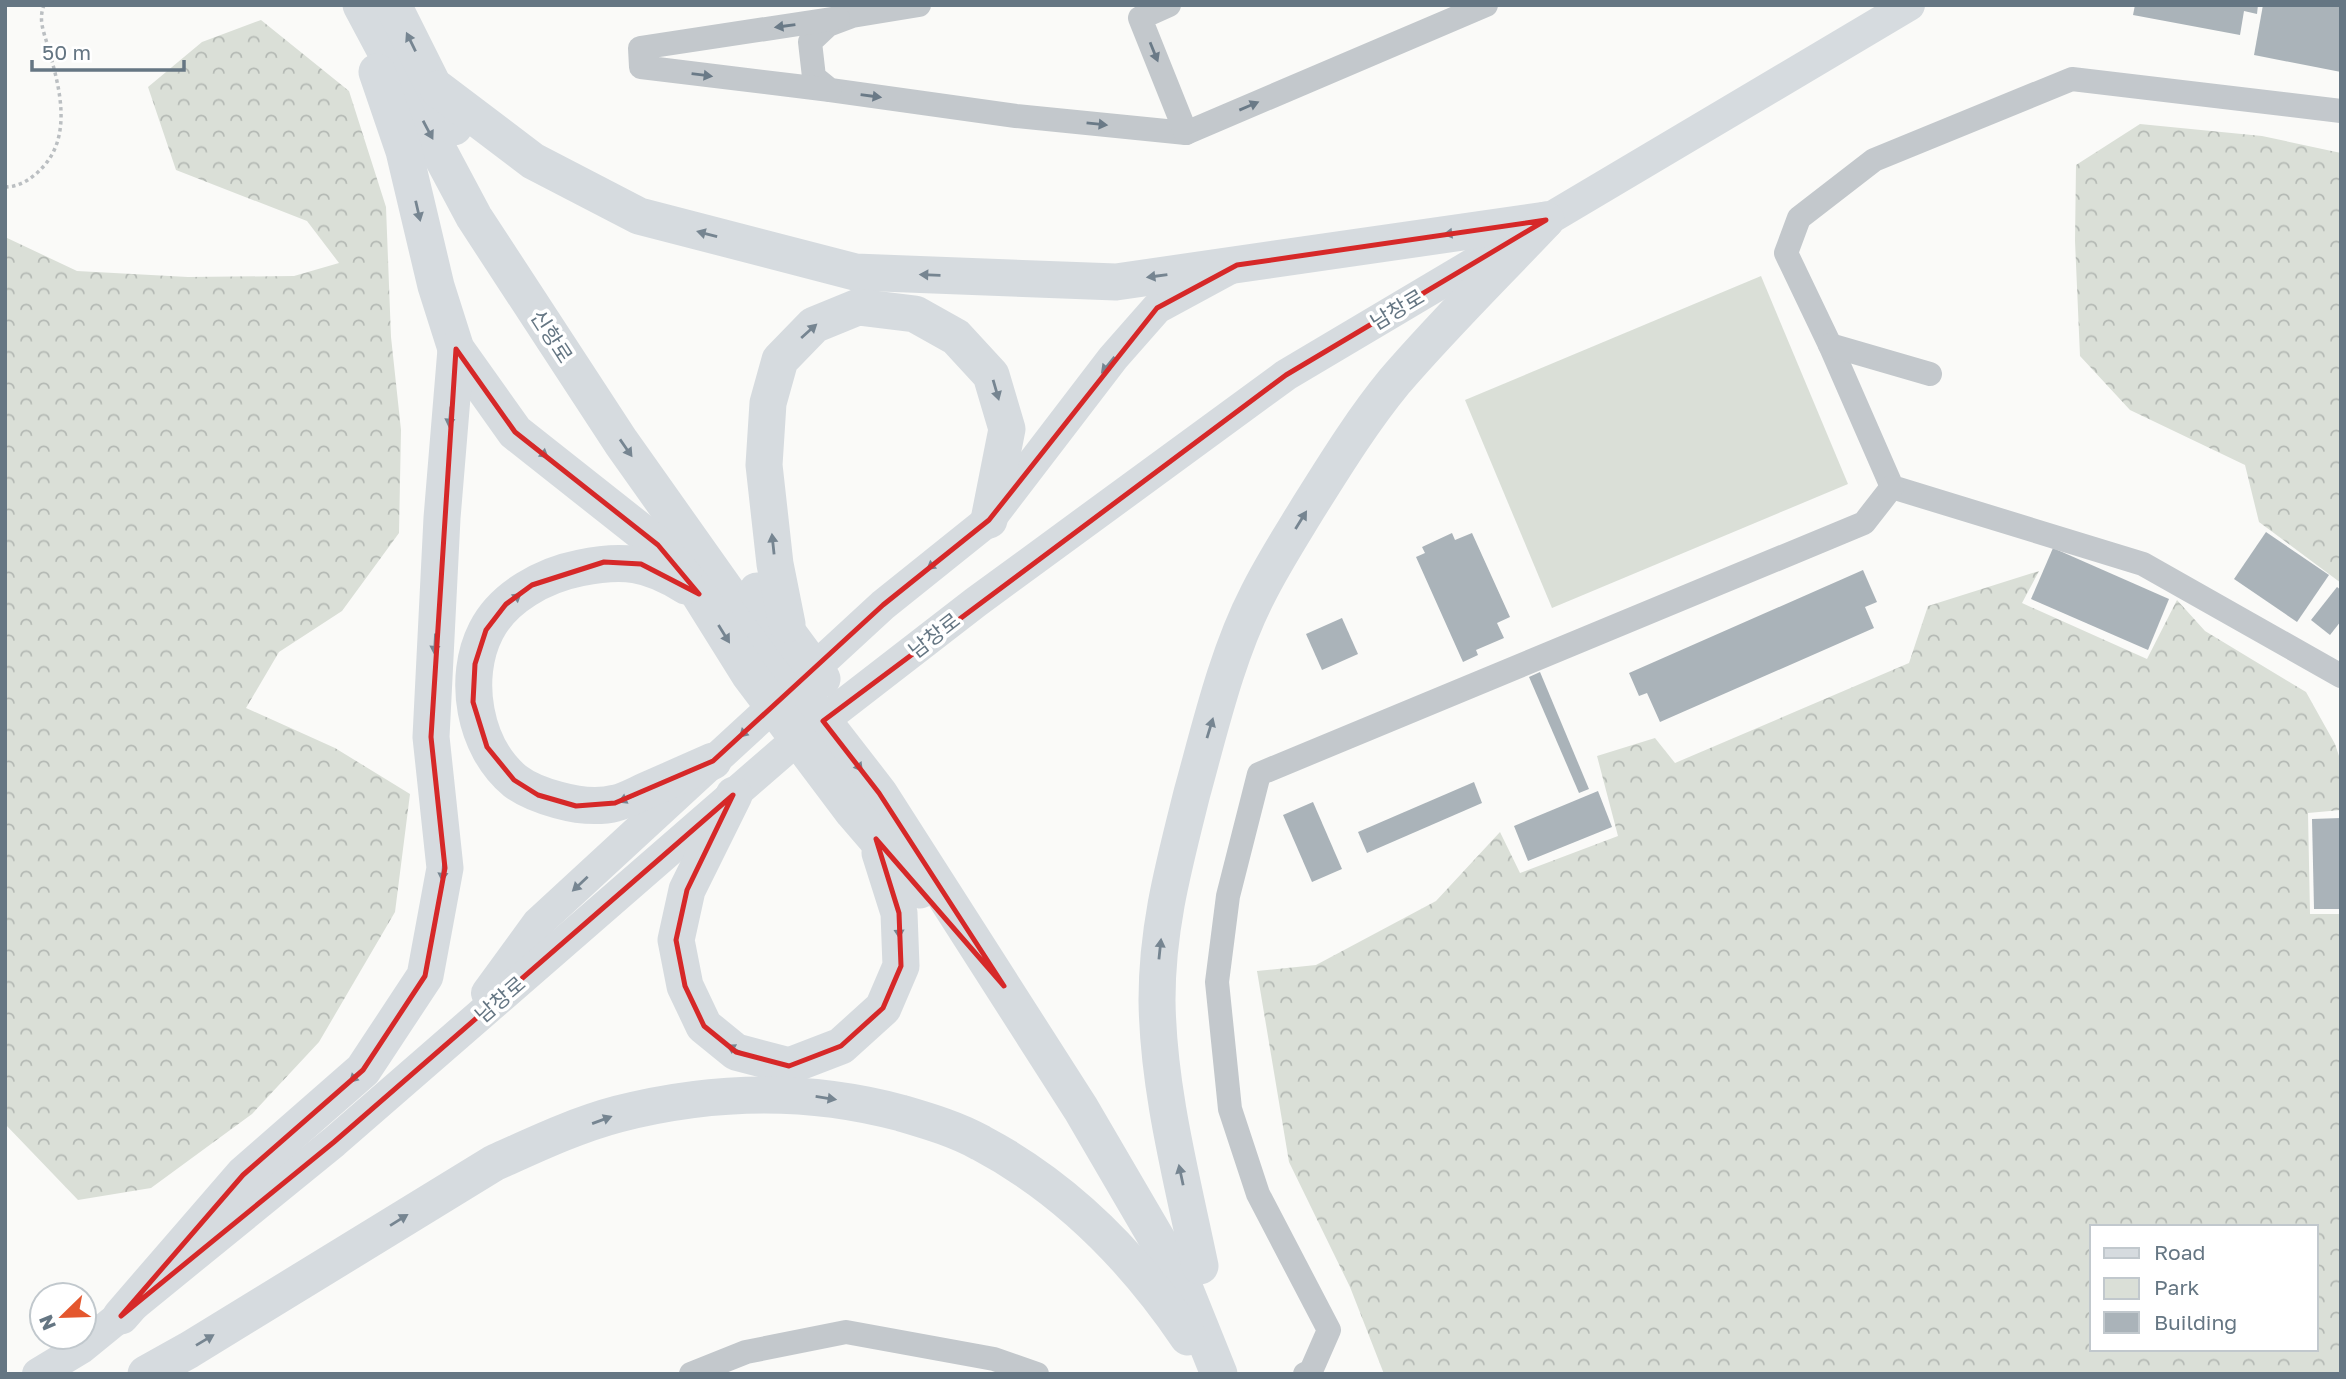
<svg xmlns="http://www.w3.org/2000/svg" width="2346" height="1379" viewBox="0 0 2346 1379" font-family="'Golos Text','Noto Sans KR',sans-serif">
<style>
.forest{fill:url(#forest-crowns);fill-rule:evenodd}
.park{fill:#dadfd7}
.building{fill:#aab3b9}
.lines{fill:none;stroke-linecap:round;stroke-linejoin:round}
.path{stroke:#bbbfc2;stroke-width:3.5;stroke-dasharray:3.5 3.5;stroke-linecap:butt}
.minor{stroke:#c3c8cc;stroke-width:24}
.major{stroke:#d6dbdf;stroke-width:32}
.highway{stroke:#d6dbdf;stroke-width:37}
.oneway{fill:#6a7a87}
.oneway2{fill:#768591}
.marked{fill:none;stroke:#d62828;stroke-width:5;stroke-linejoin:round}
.labels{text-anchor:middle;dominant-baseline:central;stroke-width:7;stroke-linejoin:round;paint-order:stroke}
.street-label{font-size:21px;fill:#657683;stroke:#fff}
</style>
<defs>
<pattern id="forest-crowns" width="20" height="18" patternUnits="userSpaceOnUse" patternTransform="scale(1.75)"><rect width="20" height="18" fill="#dadfd7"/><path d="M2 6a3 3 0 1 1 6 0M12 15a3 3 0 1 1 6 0" fill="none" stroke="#b4b9b4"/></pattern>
</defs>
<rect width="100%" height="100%" fill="#fafaf8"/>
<g class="forest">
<polygon points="261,20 349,91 386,207 391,337 401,430 399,533 342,611 279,652 246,708 335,748 410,794 395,912 319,1042 252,1114 151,1188 78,1200 5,1124 5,237 77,271 188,277 294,276 339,263 307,221 176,170 148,87 202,42"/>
<polygon points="2140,124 2262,136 2341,153 2341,583 2259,522 2245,465 2130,410 2080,356 2075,241 2076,165"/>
<path d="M2039,571l-17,32 125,56 30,-59 28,31 101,61 29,52 6,18v48l-33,3 2,101h31v460h-957l-34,-87 -61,-125 -32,-191 59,-6 120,-64 64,-69 20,41 98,-37 -21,-80 58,-18 20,25 234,-100 19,-57zM2092,1227h224v122h-224z"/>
</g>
<polygon class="park" points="1761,276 1848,484 1552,608 1465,400"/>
<g class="building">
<polygon points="2135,5 2258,5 2257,14 2244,11 2240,35 2133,15"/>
<polygon points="2263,5 2341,5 2341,72 2254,55"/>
<polygon points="2266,532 2329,575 2297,622 2234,579"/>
<polygon points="1452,533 1455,540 1472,533 1510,617 1497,623 1504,638 1476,650 1478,655 1463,662 1416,557 1425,553 1422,547"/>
<polygon points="2053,548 2169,599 2148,650 2031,599"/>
<polygon points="1863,570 1877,602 1865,607 1874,628 1660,722 1647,693 1639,696 1629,673"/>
<polygon points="2337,587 2341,590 2341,621 2330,635 2311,620"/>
<polygon points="1342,618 1358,654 1322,670 1306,634"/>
<polygon points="1540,672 1589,789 1579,793 1529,677"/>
<polygon points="1474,782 1482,803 1367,853 1358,832"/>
<polygon points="1598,791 1612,827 1528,861 1514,826"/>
<polygon points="1313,802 1342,869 1312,882 1283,815"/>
<polygon points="2341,818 2341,909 2314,909 2312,819"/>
</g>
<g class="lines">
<path class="path" d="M5,187c15,0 28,-9 38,-20 30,-33 16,-82 5,-120 -4,-15 -10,-27 -4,-42"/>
<g class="minor">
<polyline points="919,5 852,16 828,25 810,42 814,77 830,90 1016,116 1186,133 1486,5"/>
<polyline points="1169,5 1140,18 1186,133"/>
<polyline points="830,90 641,67 640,48 838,18"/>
<polyline points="2341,111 2072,79 1874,160 1799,218 1786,253 1830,345 1892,487 2143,564 2341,676"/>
<polyline points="1830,345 1930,374"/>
<polyline points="691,1374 746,1352 846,1332 994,1359 1037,1374"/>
<polyline points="1305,1374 1311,1371 1329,1330 1258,1194 1230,1109 1217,982 1228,896 1259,774 1864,523 1892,487"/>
</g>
<g class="major">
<polyline points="487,993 538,923 883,605 989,520 1113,358 1157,308 1229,269"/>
<polyline points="38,1374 81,1348 334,1142 786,749 976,602 1286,375 1909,5"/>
</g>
<g class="highway">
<polyline points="361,5 474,217 621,442 769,651 879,793 1081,1109 1182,1282 1219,1374"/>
<polyline points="393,5 454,127"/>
<polyline points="377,72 404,151 436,286 456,349 515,432 658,545 699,594 749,674 853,812 920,890"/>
<polyline points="438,89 533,161 639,216 855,272 1116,282 1546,220"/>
<path d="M686,586c-38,-24 -63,-27 -106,-18 -36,7 -77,29 -94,63 -24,47 -12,116 29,150 13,10 28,15 43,19 18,5 39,8 58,3 9,-2 20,-8 29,-12 23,-10 45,-20 68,-30"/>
<polyline points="757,591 822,679"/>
<polyline points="787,624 775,564 764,465 768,403 780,360 814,325 858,307 915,314 956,337 991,375 1007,429 989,520"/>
<polyline points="734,795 687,890 676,940 685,986 704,1026 736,1052 789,1066 841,1046 883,1008 901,966 899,913 880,853"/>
<path d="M1200,1266c-18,-87 -42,-177 -43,-266 0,-74 17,-135 35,-207 18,-65 35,-139 66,-199 15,-30 33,-58 50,-86 27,-43 54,-87 86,-126 48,-56 101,-108 152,-162"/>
<polyline points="121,1316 243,1175 363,1070 425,976 445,868 431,737 442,518 456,349"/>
<path d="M146,1374l43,-24 305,-187c40,-18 82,-38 124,-49 94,-24 190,-26 283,-1 27,8 55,16 80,30 85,45 154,116 207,194"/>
</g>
</g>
<defs><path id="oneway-solid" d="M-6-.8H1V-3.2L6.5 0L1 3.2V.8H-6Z" transform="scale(1.75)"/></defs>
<g class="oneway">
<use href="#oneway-solid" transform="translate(785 26) rotate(172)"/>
<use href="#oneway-solid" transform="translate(1154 52) rotate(68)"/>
<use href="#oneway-solid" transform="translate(702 75) rotate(7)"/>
<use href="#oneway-solid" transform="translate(871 96) rotate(8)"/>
<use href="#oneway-solid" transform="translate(1249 106) rotate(-23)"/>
<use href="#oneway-solid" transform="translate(1097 124) rotate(6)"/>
</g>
<g class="oneway2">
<use href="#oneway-solid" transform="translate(411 42) rotate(-116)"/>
<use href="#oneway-solid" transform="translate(428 130) rotate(62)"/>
<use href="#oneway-solid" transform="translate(418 211) rotate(77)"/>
<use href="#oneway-solid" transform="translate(1454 233) rotate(172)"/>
<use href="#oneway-solid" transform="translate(707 234) rotate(-165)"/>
<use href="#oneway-solid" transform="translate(930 275) rotate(-178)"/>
<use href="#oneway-solid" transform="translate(1157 276) rotate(172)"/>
<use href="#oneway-solid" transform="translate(809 331) rotate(-42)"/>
<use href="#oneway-solid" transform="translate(1108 365) rotate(129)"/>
<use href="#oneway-solid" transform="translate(996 390) rotate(74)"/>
<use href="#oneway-solid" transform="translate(450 417) rotate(95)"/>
<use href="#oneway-solid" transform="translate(626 448) rotate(55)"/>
<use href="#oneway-solid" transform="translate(540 451) rotate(39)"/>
<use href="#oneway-solid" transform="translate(1301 520) rotate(-58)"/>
<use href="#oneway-solid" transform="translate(773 544) rotate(-96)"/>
<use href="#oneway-solid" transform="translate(935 563) rotate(142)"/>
<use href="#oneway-solid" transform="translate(513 600) rotate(-39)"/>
<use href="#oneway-solid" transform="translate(724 634) rotate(58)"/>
<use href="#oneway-solid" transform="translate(435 644) rotate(93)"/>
<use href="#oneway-solid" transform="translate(1210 728) rotate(-73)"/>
<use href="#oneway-solid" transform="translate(747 730) rotate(137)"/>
<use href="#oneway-solid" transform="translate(856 763) rotate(52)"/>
<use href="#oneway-solid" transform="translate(628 798) rotate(157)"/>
<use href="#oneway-solid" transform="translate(443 871) rotate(94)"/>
<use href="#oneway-solid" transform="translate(580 884) rotate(137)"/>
<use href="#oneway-solid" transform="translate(899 928) rotate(88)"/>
<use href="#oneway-solid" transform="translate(1160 949) rotate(-84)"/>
<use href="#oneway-solid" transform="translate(736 1050) rotate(-152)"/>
<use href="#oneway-solid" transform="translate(357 1075) rotate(136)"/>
<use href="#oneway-solid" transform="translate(826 1098) rotate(9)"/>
<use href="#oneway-solid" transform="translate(602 1120) rotate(-20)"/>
<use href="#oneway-solid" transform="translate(1181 1175) rotate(-102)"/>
<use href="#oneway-solid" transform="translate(399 1220) rotate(-32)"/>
<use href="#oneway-solid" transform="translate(205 1340) rotate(-31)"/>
</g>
<path class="marked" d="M1546,220l-260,155 -463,346 56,72 125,193 -128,-147 23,74 2,53 -18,42 -42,38 -52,20 -53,-14 -32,-26 -19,-40 -9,-46 11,-50 46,-95 -399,347 -213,174 122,-141 120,-105 62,-94 20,-108 -14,-131 25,-388 59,83 143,113 41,49 -58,-30 -37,-2 -72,23 -26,19 -20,26 -11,34 -2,38 14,45 27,33 24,15 38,11 39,-3 98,-42 170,-156 106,-85 168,-212 80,-43z"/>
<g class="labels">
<g class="street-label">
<text transform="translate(1397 309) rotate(-31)">남창로</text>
<text transform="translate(552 336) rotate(57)">신항로</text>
<text transform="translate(934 635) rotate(-38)">남창로</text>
<text transform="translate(500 999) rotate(-41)">남창로</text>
</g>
</g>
<rect width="2346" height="1379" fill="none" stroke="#657683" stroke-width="14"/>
<rect x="2090" y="1225" width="228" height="126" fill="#ffffff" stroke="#c1c8cd" stroke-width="2"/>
<rect x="2104" y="1248" width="35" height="10" fill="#d6dbdf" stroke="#c1c8cd" stroke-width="2"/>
<text x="2154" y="1260" font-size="21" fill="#657683">Road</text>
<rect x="2104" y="1278" width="35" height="21" fill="#dadfd7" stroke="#c1c8cd" stroke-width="2"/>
<text x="2154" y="1295" font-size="21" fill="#657683">Park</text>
<rect x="2104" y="1312" width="35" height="21" fill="#aab3b9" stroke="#c1c8cd" stroke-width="2"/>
<text x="2154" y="1330" font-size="21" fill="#657683">Building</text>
<g transform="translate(63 1316) rotate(247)"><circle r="33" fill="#ffffff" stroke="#c1c8cd" stroke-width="2"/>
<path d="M0-5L12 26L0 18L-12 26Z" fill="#e4572e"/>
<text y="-10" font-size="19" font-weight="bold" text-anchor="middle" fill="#657683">N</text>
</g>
<path d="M32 60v10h152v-10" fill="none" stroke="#657683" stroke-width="3.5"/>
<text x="42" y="60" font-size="21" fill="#657683" stroke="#ffffff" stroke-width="5" paint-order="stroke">50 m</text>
</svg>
